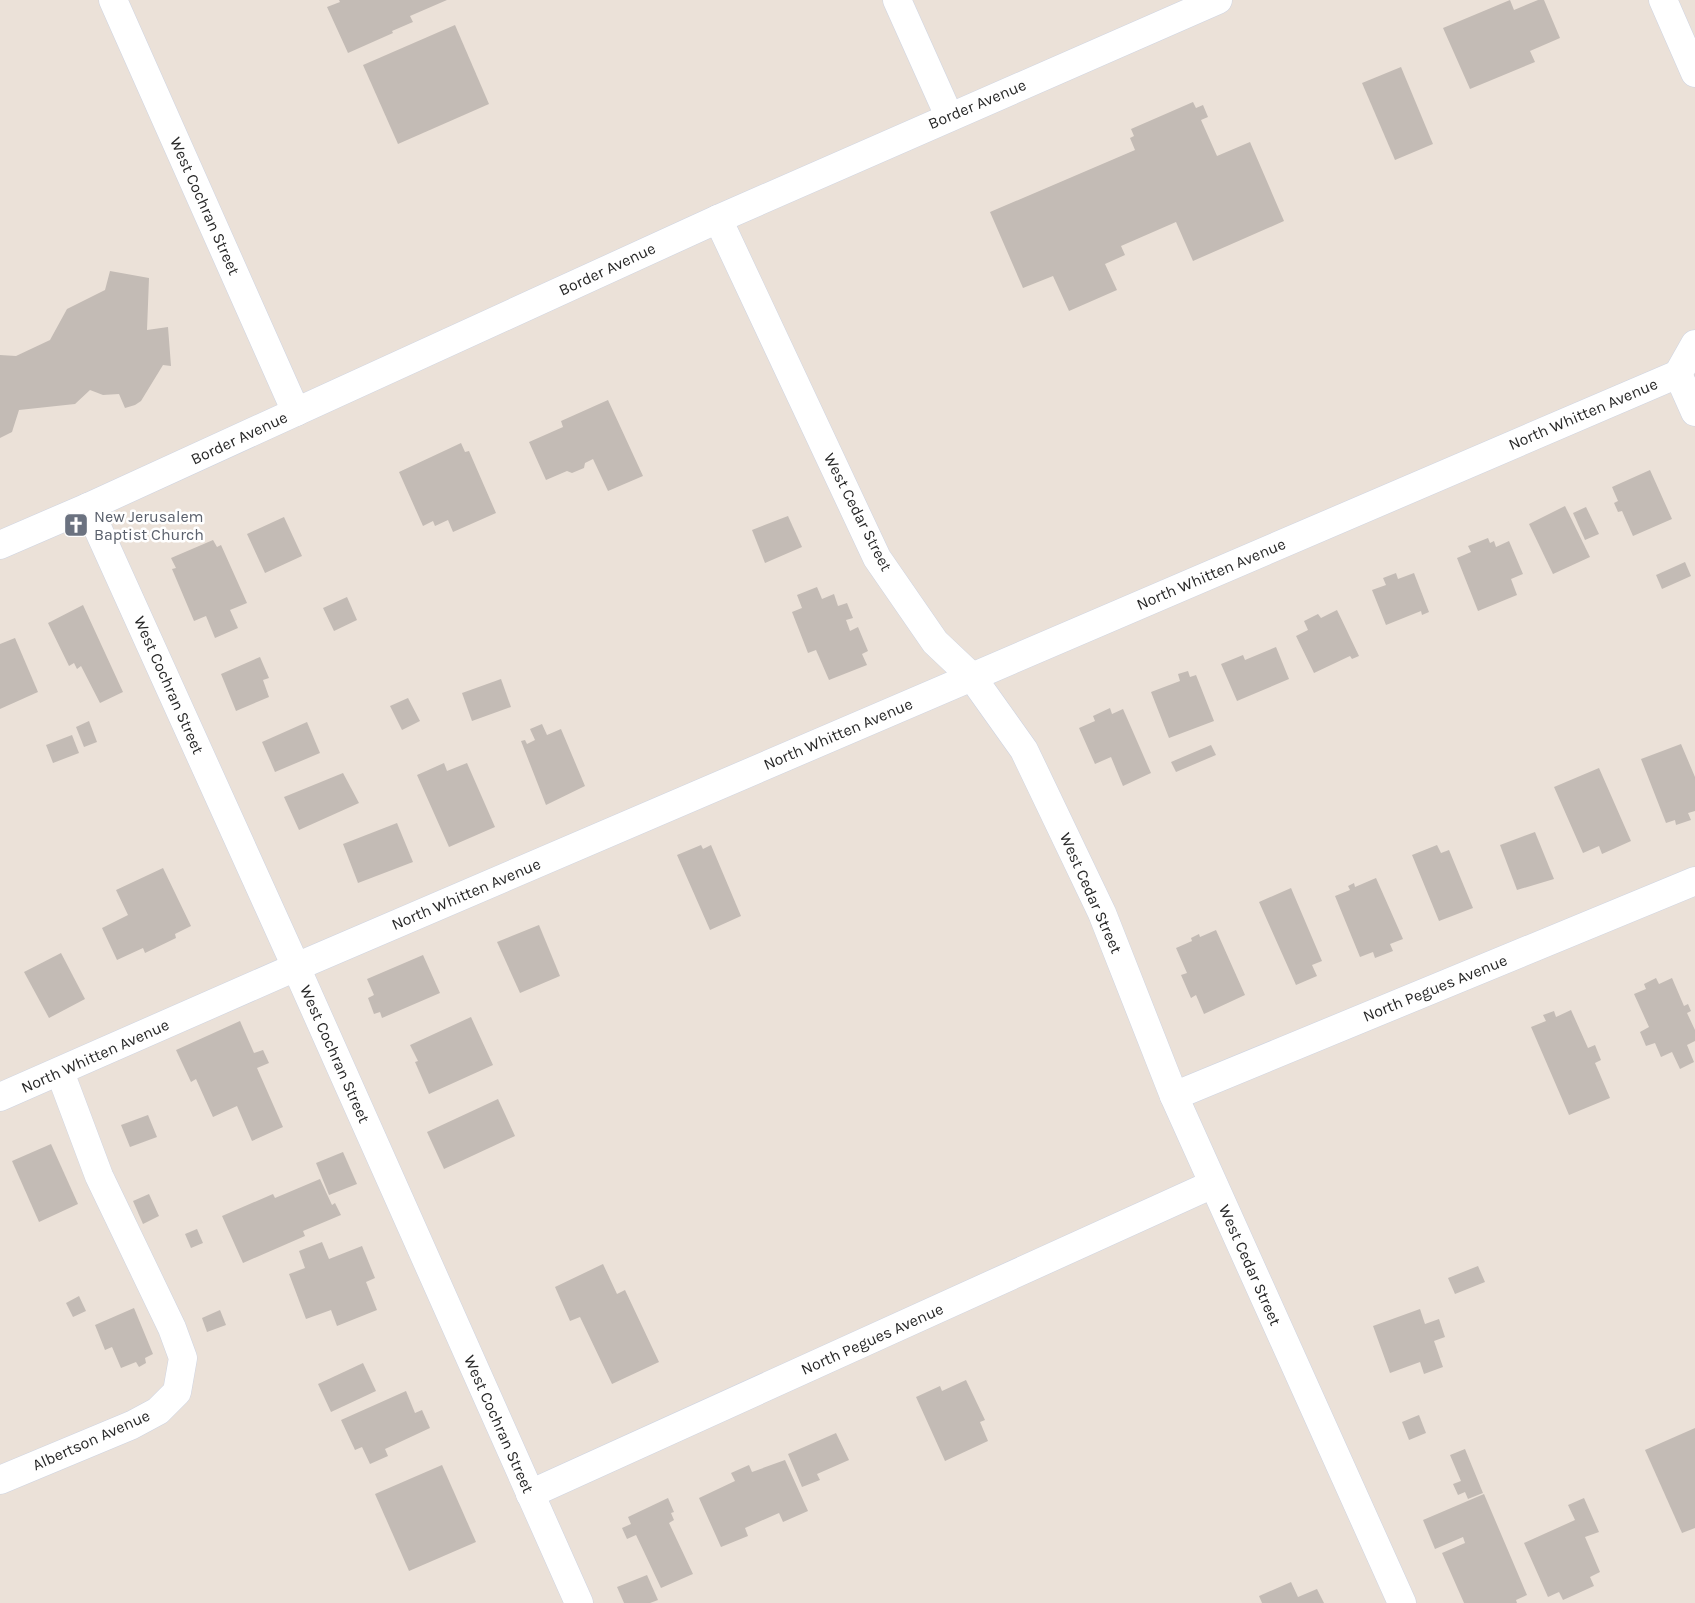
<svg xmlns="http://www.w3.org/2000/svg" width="1695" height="1603" viewBox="0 0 1695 1603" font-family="Karla,sans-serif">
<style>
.building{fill:#c3bbb5}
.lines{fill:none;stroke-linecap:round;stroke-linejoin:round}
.minor-casing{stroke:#ced4e2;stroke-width:29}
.tertiary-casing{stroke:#ced4e2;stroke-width:29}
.minor{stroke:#fff;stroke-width:28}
.tertiary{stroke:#fff;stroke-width:28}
.labels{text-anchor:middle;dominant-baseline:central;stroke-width:5;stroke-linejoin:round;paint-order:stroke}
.street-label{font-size:16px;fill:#282828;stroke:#fff}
.worship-label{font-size:16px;fill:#5b616d;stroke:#fff;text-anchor:start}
</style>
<rect width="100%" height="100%" fill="#ebe1d8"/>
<g class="building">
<polygon points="339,0 447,0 410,16 413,22 392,31 393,33 348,53 327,7 340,2"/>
<polygon points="1510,0 1514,10 1538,0 1544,0 1560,38 1530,51 1535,62 1470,89 1443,28"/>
<polygon points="455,25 489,104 398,144 363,65"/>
<polygon points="1401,67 1433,144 1395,160 1362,83"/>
<polygon points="1193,102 1196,108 1203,105 1208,117 1201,120 1217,156 1250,142 1284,221 1193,261 1176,222 1121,246 1125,255 1105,264 1117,290 1069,311 1053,276 1023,288 990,212 1135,150 1130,138 1134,136 1131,129"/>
<polygon points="110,271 149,278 147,330 168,327 171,366 163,365 141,401 135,405 125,408 119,394 103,395 90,390 75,404 19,410 12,432 0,438 0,355 16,356 50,340 67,309 105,290"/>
<polygon points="608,400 643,476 608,491 593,459 585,463 584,468 572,473 567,471 546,480 529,442 563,427 561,421"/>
<polygon points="461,443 465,452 469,451 496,513 453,532 448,520 435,526 433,521 423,526 399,472"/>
<polygon points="1650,470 1672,519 1633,536 1622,511 1618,512 1614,503 1618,501 1612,487"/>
<polygon points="1565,506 1590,557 1553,574 1529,524"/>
<polygon points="1586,507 1599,534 1585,540 1573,513"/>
<polygon points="788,516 802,547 765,563 752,530"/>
<polygon points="284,517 302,556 265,573 247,534"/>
<polygon points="1488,538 1490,543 1494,541 1496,547 1509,541 1523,574 1511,579 1517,595 1478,611 1457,558 1471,552 1468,546"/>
<polygon points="213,540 217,547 221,545 247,603 230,610 238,628 215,638 206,616 194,621 172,569 176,568 171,558"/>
<polygon points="1685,562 1691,576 1662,589 1656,575"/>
<polygon points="1396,573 1398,579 1414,573 1429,612 1422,615 1421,611 1386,625 1372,590 1386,585 1383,578"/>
<polygon points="817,587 822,599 834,594 838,606 847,603 853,618 846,620 850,631 858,627 868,651 862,654 867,665 829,680 816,650 808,653 792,612 802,608 797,595"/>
<polygon points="347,597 357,620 334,631 323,608"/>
<polygon points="83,605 123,692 100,703 81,666 77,669 74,663 69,666 48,623"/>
<polygon points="1337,610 1359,656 1352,659 1350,656 1314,673 1296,636 1308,630 1304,621 1318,614 1321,618"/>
<polygon points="15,638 38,692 0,709 0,644"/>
<polygon points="1276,647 1289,679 1237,701 1221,664 1243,655 1245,660"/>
<polygon points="260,657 269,678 263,680 269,697 236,711 221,674"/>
<polygon points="1188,671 1190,677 1196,675 1214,721 1169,738 1151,692 1180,681 1178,674"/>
<polygon points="501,679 511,707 472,721 462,693"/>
<polygon points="408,698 420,721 402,730 390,706"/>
<polygon points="1110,708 1112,714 1123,709 1151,773 1123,786 1111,757 1095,764 1079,728 1095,721 1093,716"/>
<polygon points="89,721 97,742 84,747 76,727"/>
<polygon points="307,722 320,753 275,772 262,742"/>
<polygon points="542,724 547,735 561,729 585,786 546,805 521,741 525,740 527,744 535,740 530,729"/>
<polygon points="72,735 79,753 53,763 46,745"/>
<polygon points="1681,744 1695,777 1695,811 1688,813 1691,820 1676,825 1675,820 1666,823 1641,759"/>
<polygon points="1211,745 1216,755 1176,772 1171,762"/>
<polygon points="444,763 447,771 467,763 495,827 449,847 417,775"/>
<polygon points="1599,768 1631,841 1602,854 1599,846 1583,853 1554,787"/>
<polygon points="343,773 359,803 299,830 284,797"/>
<polygon points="397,823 413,862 358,883 343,844"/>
<polygon points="1535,832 1554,879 1517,890 1500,845"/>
<polygon points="701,845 703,849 711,845 741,916 710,930 677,855"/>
<polygon points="1437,845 1441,853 1449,850 1473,908 1439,921 1412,855"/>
<polygon points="163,868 191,926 175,934 176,938 145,953 143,948 117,960 102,928 128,915 116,890"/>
<polygon points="1376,878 1403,939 1390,944 1393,951 1375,958 1373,952 1360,957 1335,896 1350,890 1348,886 1354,883 1355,887"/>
<polygon points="1291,888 1322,961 1312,965 1317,976 1296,985 1259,902"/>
<polygon points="539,925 560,976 520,993 497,942"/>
<polygon points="1216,930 1245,995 1204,1014 1196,995 1191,998 1181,975 1187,973 1176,948 1192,941 1191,938 1199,934 1200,937"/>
<polygon points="61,953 85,999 49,1018 24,972"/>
<polygon points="423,955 440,993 382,1018 380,1012 374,1014 368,998 374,995 367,979"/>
<polygon points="1656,978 1659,984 1672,978 1684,1006 1688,1004 1691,1011 1687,1013 1695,1030 1695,1041 1687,1045 1694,1062 1680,1069 1672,1052 1661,1057 1655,1043 1646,1046 1640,1032 1649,1027 1634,994 1646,989 1644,984"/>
<polygon points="1571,1010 1588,1048 1595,1045 1601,1060 1595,1063 1610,1098 1569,1115 1531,1027 1546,1021 1543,1015 1554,1011 1556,1017"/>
<polygon points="471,1017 493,1065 429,1094 415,1062 418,1061 410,1045"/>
<polygon points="240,1021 254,1053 263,1050 269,1063 257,1068 283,1127 252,1141 237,1106 213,1117 196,1079 191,1082 176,1050"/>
<polygon points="498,1099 515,1136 444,1169 427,1132"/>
<polygon points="148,1115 157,1137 130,1147 121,1125"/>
<polygon points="51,1144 78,1204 39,1222 12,1161"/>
<polygon points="343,1152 357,1184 329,1195 316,1163"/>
<polygon points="320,1179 332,1205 335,1203 341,1215 303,1231 305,1236 243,1263 222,1216 273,1194 275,1198"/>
<polygon points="149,1194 159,1216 143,1224 133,1201"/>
<polygon points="197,1229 203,1243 191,1248 185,1234"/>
<polygon points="322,1242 329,1259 362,1246 375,1278 366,1282 377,1310 337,1326 331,1310 306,1319 289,1274 305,1268 299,1251"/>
<polygon points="603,1264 617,1294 625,1290 659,1362 612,1384 580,1317 570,1321 555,1287"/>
<polygon points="1478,1266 1485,1282 1455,1294 1448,1278"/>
<polygon points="79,1296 86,1311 73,1317 66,1303"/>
<polygon points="134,1308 153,1354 145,1358 146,1363 139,1367 136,1362 121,1368 112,1347 105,1350 95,1325"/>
<polygon points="1420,1309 1425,1324 1439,1319 1445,1337 1434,1341 1443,1367 1424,1374 1420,1362 1390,1373 1373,1326"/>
<polygon points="220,1310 226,1325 207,1332 202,1318"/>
<polygon points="363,1363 376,1391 331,1412 318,1384"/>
<polygon points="966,1380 985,1420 980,1422 988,1441 945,1461 916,1397 940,1386 942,1391"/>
<polygon points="406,1391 415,1413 422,1410 430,1428 385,1449 388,1456 370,1464 362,1447 355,1450 341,1420"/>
<polygon points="1419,1415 1426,1433 1409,1440 1402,1422"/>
<polygon points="1695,1428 1695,1528 1682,1533 1645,1450"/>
<polygon points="836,1433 849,1460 817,1474 820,1480 802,1487 788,1454"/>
<polygon points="1465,1449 1483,1493 1468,1499 1465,1492 1458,1495 1453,1484 1461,1481 1450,1455"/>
<polygon points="785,1460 808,1511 783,1522 779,1513 745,1528 748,1536 721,1547 699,1498 735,1481 731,1473 749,1465 752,1472"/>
<polygon points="442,1465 476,1542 409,1571 375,1494"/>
<polygon points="1484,1494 1527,1595 1516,1600 1517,1603 1464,1603 1442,1553 1465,1543 1463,1537 1435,1549 1423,1520"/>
<polygon points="668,1498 674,1512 671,1513 674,1520 669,1523 693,1574 661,1588 636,1535 627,1539 622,1528 631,1524 628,1517"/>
<polygon points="1584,1498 1599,1532 1585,1537 1600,1572 1590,1577 1594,1586 1563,1600 1559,1592 1548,1597 1524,1543 1575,1520 1568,1505"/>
<polygon points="647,1575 658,1600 650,1603 624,1603 617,1587"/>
<polygon points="1291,1582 1298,1597 1317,1589 1324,1603 1262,1603 1259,1596"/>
</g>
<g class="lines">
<defs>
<g id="minor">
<polyline points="113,0 296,412"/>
<polyline points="897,0 949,116"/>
<polyline points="718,219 877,558 935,642 972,677 1024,750 1102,913 1174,1096 1402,1603"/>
<polyline points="88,507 296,967 579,1603"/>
<polyline points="1174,1096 1695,881"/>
<polyline points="0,1097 296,967 1678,374"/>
<polyline points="0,1480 132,1425 158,1411 177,1392 183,1358 172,1328 99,1176 60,1072"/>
<polyline points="530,1494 1213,1184"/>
</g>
<g id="tertiary">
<polyline points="1663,0 1695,73"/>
<polyline points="1695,344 1678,374 1695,412"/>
<polyline points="0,545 88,507 718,219 1218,0"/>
</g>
</defs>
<use href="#minor" class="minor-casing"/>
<use href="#tertiary" class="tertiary-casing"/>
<use href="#minor" class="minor"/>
<use href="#tertiary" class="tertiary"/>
</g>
<defs>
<symbol id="church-square" viewBox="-11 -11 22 22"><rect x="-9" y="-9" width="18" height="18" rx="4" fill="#6b7280" stroke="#fff"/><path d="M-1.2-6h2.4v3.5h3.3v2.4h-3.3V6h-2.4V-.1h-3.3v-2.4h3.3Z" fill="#fff"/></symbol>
</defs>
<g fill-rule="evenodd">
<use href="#church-square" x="62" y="511" width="28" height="28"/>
</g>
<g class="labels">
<g class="street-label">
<text transform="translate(977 104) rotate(-23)">Border Avenue</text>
<text transform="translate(205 206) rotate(66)">West Cochran Street</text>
<text transform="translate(607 269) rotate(-25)">Border Avenue</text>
<text transform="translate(1583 414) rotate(-23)">North Whitten Avenue</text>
<text transform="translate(239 438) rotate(-25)">Border Avenue</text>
<text transform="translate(858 512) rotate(63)">West Cedar Street</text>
<text transform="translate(1211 574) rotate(-23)">North Whitten Avenue</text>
<text transform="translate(169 685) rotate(66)">West Cochran Street</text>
<text transform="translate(838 734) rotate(-23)">North Whitten Avenue</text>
<text transform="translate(1091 893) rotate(66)">West Cedar Street</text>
<text transform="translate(466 894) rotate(-23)">North Whitten Avenue</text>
<text transform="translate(1435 988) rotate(-22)">North Pegues Avenue</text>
<text transform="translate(335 1054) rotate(66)">West Cochran Street</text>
<text transform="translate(95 1056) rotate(-24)">North Whitten Avenue</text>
<text transform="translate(1250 1265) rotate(66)">West Cedar Street</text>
<text transform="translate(872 1339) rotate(-24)">North Pegues Avenue</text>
<text transform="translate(499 1424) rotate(66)">West Cochran Street</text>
<text transform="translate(91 1440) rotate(-24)">Albertson Avenue</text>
</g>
<g class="worship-label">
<text x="94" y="516">New Jerusalem<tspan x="94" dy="18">Baptist Church</tspan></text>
</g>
</g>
</svg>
